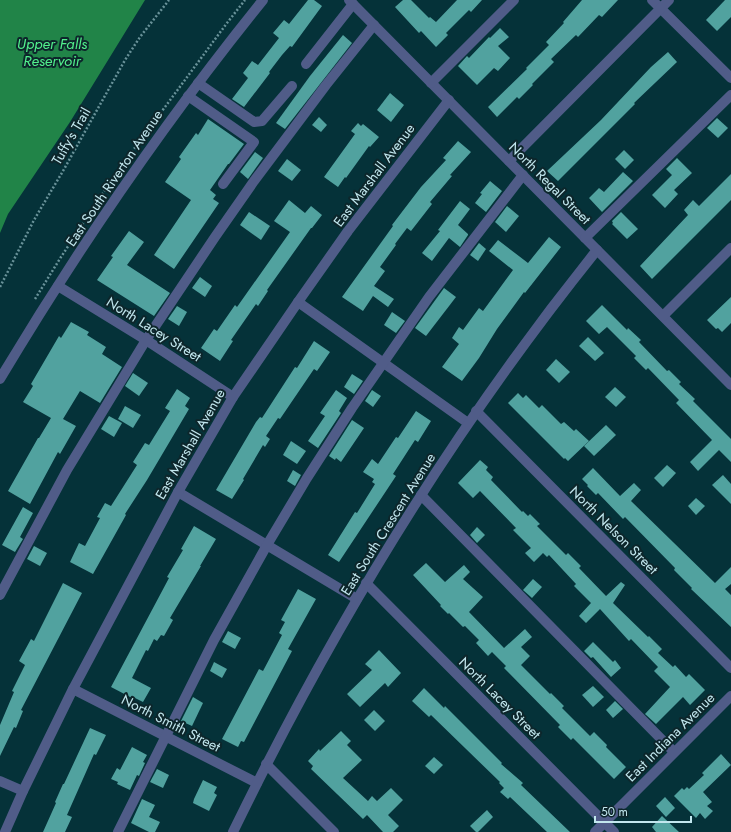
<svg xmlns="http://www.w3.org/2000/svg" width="731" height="832" viewBox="0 0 731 832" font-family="Jost,sans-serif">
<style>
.water{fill:#218448}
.building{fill:#51a29f}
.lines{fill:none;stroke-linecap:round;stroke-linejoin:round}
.path{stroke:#699299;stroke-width:2.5;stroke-dasharray:2 2;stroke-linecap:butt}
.minor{stroke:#505c88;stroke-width:10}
.labels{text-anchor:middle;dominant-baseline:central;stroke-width:4;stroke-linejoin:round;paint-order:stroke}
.street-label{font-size:14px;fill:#c2e7ee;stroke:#0d262b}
.water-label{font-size:15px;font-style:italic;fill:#52f08c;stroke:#0d262b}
</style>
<rect width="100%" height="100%" fill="#053239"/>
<polygon class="water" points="0,0 145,0 70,122 8,214 0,233"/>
<g class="building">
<polygon points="308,0 314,0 322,6 292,47 290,46 282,55 269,72 270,73 244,107 232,99 248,78 243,73 252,61 258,65 279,38 273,33 284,20 289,24"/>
<polygon points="403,0 411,0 429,18 430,17 436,22 457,0 482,0 471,12 469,10 446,33 448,35 436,47 421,31 419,33 395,7"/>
<polygon points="582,0 618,0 602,17 599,15 578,37 576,35 551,59 554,62 532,84 533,85 519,99 517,97 497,117 488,107 527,69 526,68 549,45 546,42 564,23 563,22"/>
<polygon points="725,0 731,0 731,17 717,31 706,20"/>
<polygon points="500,28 509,37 498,46 510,58 498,71 494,68 477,85 458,66 467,56 469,58 489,37 490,38"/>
<polygon points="343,35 352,43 285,129 276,123 310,76"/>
<polygon points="668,52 677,62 634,103 635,104 558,181 547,171 601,120 651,67"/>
<polygon points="390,93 404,105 391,122 377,110"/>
<polygon points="319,117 327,125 321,132 312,125"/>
<polygon points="717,118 728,128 718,138 707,128"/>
<polygon points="208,119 244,144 229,164 228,164 210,190 216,195 213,199 219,203 174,269 154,255 191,200 165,182 181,159 179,157 196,133 198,135"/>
<polygon points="358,123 361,126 363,124 379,137 370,147 369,146 346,178 345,177 338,187 324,177 355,134 351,131"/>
<polygon points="458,141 471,152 450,175 452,176 430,202 432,204 411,231 407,228 395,244 396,245 380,267 385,271 374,286 394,299 388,307 373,296 363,311 342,297 393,226 392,225 421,187 446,160 443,158"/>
<polygon points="624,150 634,160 625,169 615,159"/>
<polygon points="255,152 263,158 248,179 240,172"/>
<polygon points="677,158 692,173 674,190 678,194 665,208 652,195 672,175 666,169"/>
<polygon points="287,159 301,170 292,181 278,171"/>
<polygon points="623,172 633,181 602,212 589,198 599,188 604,192"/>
<polygon points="731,174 731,200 652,279 640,266 688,215 684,210 693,200 699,206"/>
<polygon points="490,181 502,191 486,212 475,203 482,194 480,193"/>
<polygon points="289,200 305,213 311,206 322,215 312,228 311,228 267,290 268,291 258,306 256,304 231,340 233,341 220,361 201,348 214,329 217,331 235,305 237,307 290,232 274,221"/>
<polygon points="460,201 470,209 458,225 468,234 468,235 460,247 449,238 432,261 422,253 440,231 438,230"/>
<polygon points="507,206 519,216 506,232 495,222"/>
<polygon points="249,212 270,226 261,240 240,225"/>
<polygon points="621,212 638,229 627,239 612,224 613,223 612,221"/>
<polygon points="129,231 144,242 127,265 170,293 154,316 97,280 113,257 111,256"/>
<polygon points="549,237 561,247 525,293 524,292 497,329 479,358 462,381 442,367 459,344 452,338 459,327 463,330 479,308 483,311 513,270 489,251 498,240 528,263"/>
<polygon points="479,243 486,249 478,261 470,255"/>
<polygon points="200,277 212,286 205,297 192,288"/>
<polygon points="444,288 456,297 426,336 415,328"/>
<polygon points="731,297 731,323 722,332 718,328 716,329 707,320"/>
<polygon points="602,305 627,330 628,328 641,340 639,342 667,371 669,370 681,382 679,384 695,399 693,401 731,439 731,462 719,450 698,471 690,462 712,440 676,403 679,400 648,368 646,370 634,358 636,356 607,327 599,334 586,321"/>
<polygon points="177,306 187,312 179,326 168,319"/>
<polygon points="392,312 405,321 396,333 384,325"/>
<polygon points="71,322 89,332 87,335 106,347 102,354 122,367 100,403 80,391 63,419 76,426 60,454 58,452 30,504 8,491 38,438 39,438 51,418 23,402 33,386 31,384 59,336 61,338"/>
<polygon points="588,337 604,353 595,361 579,346"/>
<polygon points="314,341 330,352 317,371 314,369 280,419 278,418 266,436 270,439 265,447 263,445 243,479 244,480 232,499 216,490 256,422 260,417 262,418 295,367 297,368"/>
<polygon points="556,359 570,372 559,383 546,370"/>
<polygon points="133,373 148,383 139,396 125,386"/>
<polygon points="352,374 363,381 354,394 344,387"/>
<polygon points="615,387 626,397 616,407 605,397"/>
<polygon points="177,389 190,398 185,406 189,409 147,480 125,514 126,515 93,574 70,562 79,543 85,546 100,518 97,517 105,503 111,506 137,465 133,462 145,443 149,445 170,411 165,408"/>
<polygon points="336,390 347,398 339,411 341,413 318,448 308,441 325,416 320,413"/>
<polygon points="372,390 381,396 373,407 365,401"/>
<polygon points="518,393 523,398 526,395 539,408 542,405 561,424 564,422 574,431 576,429 589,441 568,461 565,458 564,459 508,403"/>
<polygon points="125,406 141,415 133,428 118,419"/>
<polygon points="416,411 431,421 418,442 415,440 393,474 396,476 339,562 328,555 355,512 357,513 375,484 372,482 374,479 363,472 372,459 378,464 396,437 398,438"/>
<polygon points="109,416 122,423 114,437 101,429"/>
<polygon points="352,420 364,428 341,462 336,458 335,460 329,456"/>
<polygon points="606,425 616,435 594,456 584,446"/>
<polygon points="291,441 306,451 297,464 283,455"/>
<polygon points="480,460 488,467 486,470 493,477 491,480 522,512 523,511 528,516 530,514 540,524 537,526 566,555 568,553 581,566 579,568 606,596 621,582 625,585 613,603 648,637 649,636 662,649 658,653 673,667 675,665 686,677 689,674 705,690 690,705 683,697 656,724 645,714 670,687 654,671 658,667 631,639 629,641 600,609 586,623 579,616 591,603 574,586 576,584 549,555 547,557 543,553 534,562 525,553 531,548 513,530 516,528 480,491 473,498 458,483"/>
<polygon points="667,465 676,473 663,487 654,478"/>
<polygon points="593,468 620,496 634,483 641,490 631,501 715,583 731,567 731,584 725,589 731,595 731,627 691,589 692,588 674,570 675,568 625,517 623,519 598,493 596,495 587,486 588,485 582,479"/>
<polygon points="293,470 301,475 295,486 287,481"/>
<polygon points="723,475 731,484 731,504 712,485"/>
<polygon points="696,498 705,506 696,515 688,506"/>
<polygon points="23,507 33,513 20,537 23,539 15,552 2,545"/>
<polygon points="194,526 216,539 200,566 201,566 170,618 173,620 164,636 161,635 157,641 154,639 148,651 146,650 132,678 151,688 143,702 133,697 132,698 111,687 169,578 167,577 183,550 181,549"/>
<polygon points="477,527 485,535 477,543 470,535"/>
<polygon points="34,546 47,553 40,566 27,559"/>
<polygon points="426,563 445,582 464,565 470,572 463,579 483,597 469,612 504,648 525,629 532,637 521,647 530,656 521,665 550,694 551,693 564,706 562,708 590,736 594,732 607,745 606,747 626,767 614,779 573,738 571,740 558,727 560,725 504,668 506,666 492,652 488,656 476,643 479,640 465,626 463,627 449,613 448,614 440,606 441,605 413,575"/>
<polygon points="533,579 542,587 532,598 523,590"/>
<polygon points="63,583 82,593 21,710 23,711 16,728 14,727 0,756 0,725 14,692 12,691 25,665 19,661 31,639 34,641"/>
<polygon points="298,589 316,599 288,649 292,651 244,742 241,741 238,747 222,739 259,669 263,671 282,635 279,633 285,622 281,620"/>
<polygon points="228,631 241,638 235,649 222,642"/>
<polygon points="593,642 613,662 615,660 621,668 611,677 593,657 591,658 584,651"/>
<polygon points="379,650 401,673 388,687 385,683 360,707 347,694 372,670 365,664"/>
<polygon points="214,662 227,669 222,678 210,671"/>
<polygon points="593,686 604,697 593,707 582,695"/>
<polygon points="424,688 444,708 445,706 502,763 501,764 523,783 521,785 570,832 547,832 510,797 508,799 500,792 504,788 499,783 500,782 431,715 429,717 412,701"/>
<polygon points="193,697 203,703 192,726 181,721"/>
<polygon points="615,701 623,709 613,718 606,710"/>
<polygon points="374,710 385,721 375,731 364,720"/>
<polygon points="90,728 106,735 96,755 94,754 67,815 72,817 65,832 43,832 56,803 55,802 63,784 64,784"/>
<polygon points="341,731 351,741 347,745 362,760 343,778 368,801 372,796 377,801 391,788 403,800 388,815 399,826 393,832 383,832 367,815 363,819 311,769 313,766 308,761 319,749 320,751"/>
<polygon points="132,747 147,755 143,762 145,763 139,776 137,775 130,790 117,784 118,782 111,779 117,768 120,770"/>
<polygon points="721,754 731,765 703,792 712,802 707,806 713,811 705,819 700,813 696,818 674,796 682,788 684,790 687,787 689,789 704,775 702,773"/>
<polygon points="434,757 443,765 434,774 425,766"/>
<polygon points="157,769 169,775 163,788 150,782"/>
<polygon points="203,780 217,787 214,793 217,795 209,811 193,803 194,799"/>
<polygon points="665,797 675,808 666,817 656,806"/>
<polygon points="142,799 155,805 149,817 160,822 155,832 149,832 131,823"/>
<polygon points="487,810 493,817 478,832 476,832 470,826"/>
<polygon points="662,816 679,832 656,832 652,827"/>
</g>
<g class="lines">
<g class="path">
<polyline points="0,287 34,220 63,171 125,60 140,37 169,0"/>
<polyline points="35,299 61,257 117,172 227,23 245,0"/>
</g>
<g class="minor">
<polyline points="349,0 731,385"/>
<polyline points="652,0 731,78"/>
<polyline points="306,64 353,4"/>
<polyline points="198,83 254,122 262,121 292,86"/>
<polyline points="431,83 514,0"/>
<polyline points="188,96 254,142 223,184"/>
<polyline points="509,161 669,0"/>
<polyline points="585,238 731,95"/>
<polyline points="58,286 146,340 233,397"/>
<polyline points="298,302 468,423"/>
<polyline points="663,316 731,248"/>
<path d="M0,379c79,-132 166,-259 263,-379"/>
<polyline points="476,411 731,668"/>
<polyline points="178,492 357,599"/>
<polyline points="421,495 674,752"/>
<polyline points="366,583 614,832"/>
<polyline points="0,595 67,470 146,340 215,237 254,181 326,85 374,25"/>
<polyline points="73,689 257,783"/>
<polyline points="266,764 334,832"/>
<polyline points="0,781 23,791"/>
<polyline points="5,832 23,791 73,689 178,492 233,397 298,302 348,231 449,100"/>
<polyline points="118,832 214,640 267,545 307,478 352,408 429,297 523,175"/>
<path d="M233,832c100,-206 220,-403 364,-582"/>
<polyline points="595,832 731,696"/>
</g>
</g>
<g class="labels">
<g class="street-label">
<text transform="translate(71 136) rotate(-60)">Tuffy's Trail</text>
<text transform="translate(374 175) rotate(-53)">East Marshall Avenue</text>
<text transform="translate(114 178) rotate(-56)">East South Riverton Avenue</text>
<text transform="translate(550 183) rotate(45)">North Regal Street</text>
<text transform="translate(154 329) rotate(32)">North Lacey Street</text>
<text transform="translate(190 444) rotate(-60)">East Marshall Avenue</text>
<text transform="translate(388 524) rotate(-58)">East South Crescent Avenue</text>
<text transform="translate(614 530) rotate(45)">North Nelson Street</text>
<text transform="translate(500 698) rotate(45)">North Lacey Street</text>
<text transform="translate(171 723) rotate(27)">North Smith Street</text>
<text transform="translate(670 737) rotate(-45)">East Indiana Avenue</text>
</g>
<g class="water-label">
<text x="52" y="44">Upper Falls<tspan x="52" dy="17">Reservoir</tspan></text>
</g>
</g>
<path d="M595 816v6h96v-6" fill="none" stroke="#c2e7ee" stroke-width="2"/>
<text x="601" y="816" font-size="12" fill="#c2e7ee" stroke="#0d262b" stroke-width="3" paint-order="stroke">50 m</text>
</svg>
